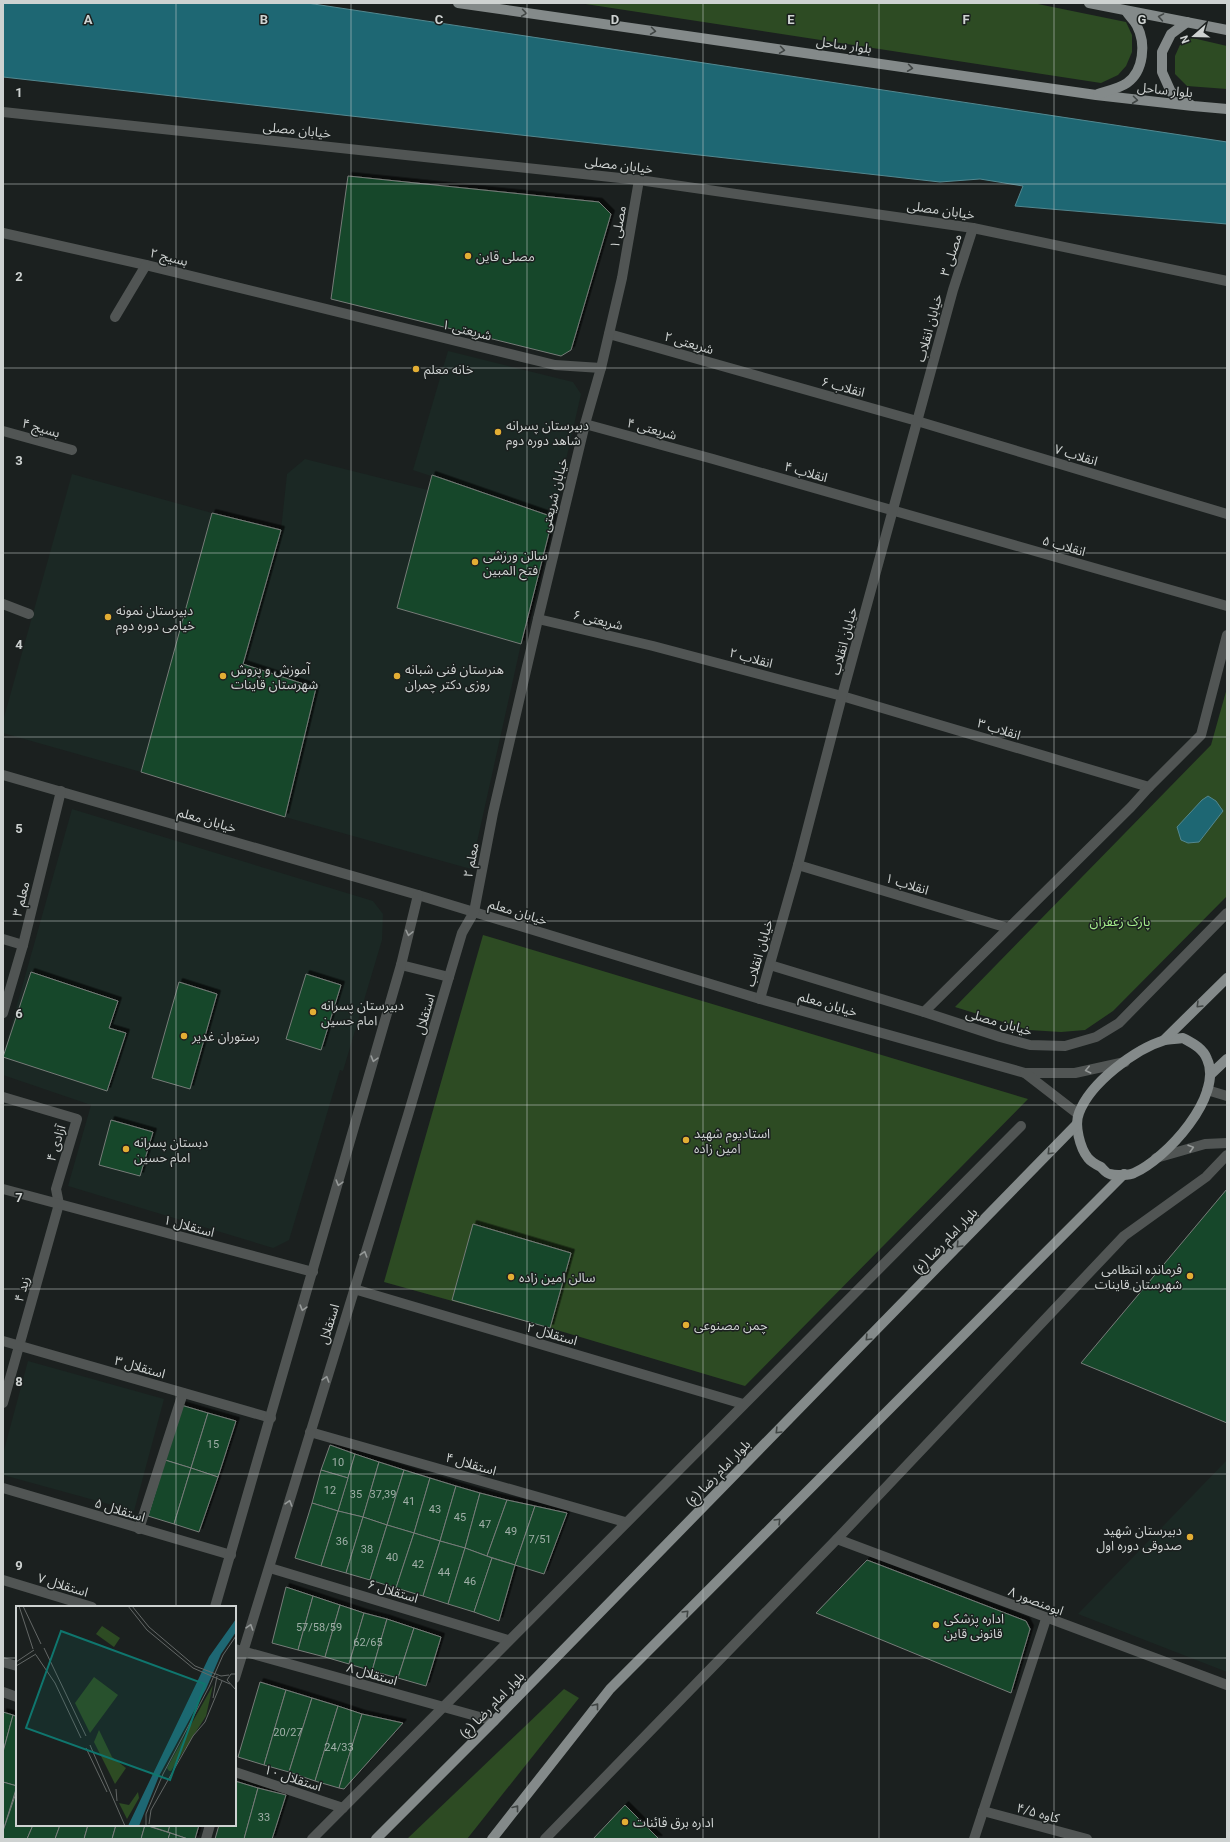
<svg xmlns="http://www.w3.org/2000/svg" width="1230" height="1842" viewBox="0 0 1230 1842" font-family="Roboto,'Noto Sans Arabic',sans-serif">
<style>
.built{fill:#1b2824}
.green{fill:#2d4b23}
.water{fill:#1e6773;stroke:#53878f}
.building{fill:#14462c;stroke:#777c78;filter:url(#shadow)}
.lines{fill:none;stroke-linecap:round;stroke-linejoin:round}
.minor{stroke:#515554;stroke-width:10}
.major{stroke:#848a8a;stroke-width:10}
.oneway{stroke:#404544}
.oneway2{stroke:#969a99}
.grid{fill:none;stroke:#ced2d1;stroke-width:1;stroke-opacity:0.55}
.poi-dot{fill:#e3ae34;stroke:#1b201f;stroke-width:1.5}
.labels{text-anchor:middle;dominant-baseline:central;stroke-width:3;stroke-linejoin:round;paint-order:stroke}
.number-label{font-size:11px;fill:#a0afa8}
.street-label{font-size:13px;fill:#ced2d1;stroke:#1b201f}
.poi-label{font-size:13px;fill:#ced2d1;stroke:#1b201f;text-anchor:start}
.park-label{font-size:13px;fill:#a5ef8d;stroke:#1b201f}
.inset-road{fill:none;stroke:#636766;stroke-width:1}
.view{fill:#0f766e;fill-opacity:0.15;stroke:#0f766e;stroke-width:2}
.inset-edge{fill:none;stroke:#ced2d1;stroke-width:2}
.grid-label{font-size:13px;text-anchor:middle;font-weight:bold;fill:#ced2d1;stroke:#1b201f;stroke-width:3;stroke-linejoin:round;paint-order:stroke}
</style>
<defs>
<filter id="shadow"><feDropShadow dx="3.5" dy="-3.5" stdDeviation="0" flood-color="#0009"/></filter>
</defs>
<rect width="100%" height="100%" fill="#1b201f"/>
<g class="built">
<polygon points="448,351 573,382 581,394 553,517 413,470"/>
<polygon points="305,459 428,490 397,608 521,644 471,869 285,817 316,688 243,664 281,530 287,474"/>
<polygon points="72,474 212,513 141,772 3,733 3,721"/>
<polygon points="72,809 373,901 383,914 382,940 343,1071 340,1070 289,1240 273,1248 68,1186 91,1105 3,1075 3,1055"/>
<polygon points="28,1361 164,1399 134,1511 3,1475 3,1454"/>
<polygon points="1227,1460 1227,1672 1078,1614"/>
</g>
<g class="green">
<polygon points="579,3 1033,3 1126,22 1132,35 1132,52 1126,66 1118,75 1101,83"/>
<polygon points="1184,36 1227,46 1227,89 1187,86 1175,74 1175,56"/>
<polygon points="1227,688 1227,896 1113,1011 1085,1030 1061,1032 1029,1030 955,1007 1211,745"/>
<polygon points="483,935 1028,1099 745,1386 550,1328 384,1282"/>
<polygon points="564,1689 579,1698 467,1839 407,1839"/>
</g>
<g class="water">
<polygon points="3,3 307,3 1227,142 1227,224 1015,206 1023,186 980,179 940,182 3,77"/>
<polygon points="1208,796 1216,801 1223,811 1199,842 1188,843 1181,840 1177,827 1202,800"/>
</g>
<g class="building">
<polygon points="348,176 599,202 611,214 571,350 561,356 331,299"/>
<polygon points="432,475 553,517 521,644 397,608"/>
<polygon points="212,513 281,530 243,664 316,688 285,817 141,772"/>
<polygon points="31,972 118,1001 109,1028 126,1033 107,1091 3,1057"/>
<polygon points="306,974 341,985 321,1050 286,1039"/>
<polygon points="179,982 217,994 190,1089 152,1078"/>
<polygon points="111,1120 153,1132 140,1176 99,1165"/>
<polygon points="1227,1189 1227,1423 1081,1363"/>
<polygon points="473,1224 571,1253 550,1328 452,1300"/>
<polygon points="181,1405 208,1413 191,1468 165,1460"/>
<polygon points="208,1413 236,1421 218,1477 191,1468"/>
<polygon points="330,1445 355,1454 348,1478 321,1470"/>
<polygon points="355,1454 379,1462 363,1517 338,1511"/>
<polygon points="165,1460 191,1468 174,1524 148,1516"/>
<polygon points="379,1462 404,1470 387,1525 363,1517"/>
<polygon points="191,1468 218,1477 199,1532 174,1524"/>
<polygon points="321,1470 348,1478 338,1511 312,1503"/>
<polygon points="404,1470 430,1478 414,1533 387,1525"/>
<polygon points="430,1478 456,1486 440,1541 414,1533"/>
<polygon points="456,1486 480,1493 465,1548 440,1541"/>
<polygon points="480,1493 507,1500 487,1556 465,1548"/>
<polygon points="507,1500 535,1506 515,1565 487,1556"/>
<polygon points="312,1503 338,1511 321,1566 295,1558"/>
<polygon points="535,1506 567,1513 544,1574 515,1565"/>
<polygon points="338,1511 363,1517 346,1573 321,1566"/>
<polygon points="363,1517 387,1525 370,1580 346,1573"/>
<polygon points="387,1525 414,1533 396,1588 370,1580"/>
<polygon points="414,1533 440,1541 423,1596 396,1588"/>
<polygon points="440,1541 465,1548 448,1604 423,1596"/>
<polygon points="465,1548 492,1558 474,1612 448,1604"/>
<polygon points="492,1558 515,1565 499,1621 474,1612"/>
<polygon points="867,1560 1026,1621 1030,1629 1011,1693 816,1613"/>
<polygon points="286,1587 313,1596 298,1650 272,1643"/>
<polygon points="313,1596 340,1605 325,1657 298,1650"/>
<polygon points="340,1605 364,1613 349,1664 325,1657"/>
<polygon points="364,1613 387,1619 372,1671 349,1664"/>
<polygon points="387,1619 414,1628 398,1678 372,1671"/>
<polygon points="414,1628 441,1637 426,1686 398,1678"/>
<polygon points="260,1682 286,1690 264,1765 238,1757"/>
<polygon points="286,1690 312,1698 289,1772 264,1765"/>
<polygon points="312,1698 338,1706 315,1781 289,1772"/>
<polygon points="338,1706 362,1714 339,1788 315,1781"/>
<polygon points="3,1712 13,1715 3,1752"/>
<polygon points="362,1714 403,1723 344,1789 339,1788"/>
<polygon points="13,1715 17,1717 17,1786 3,1782 3,1752"/>
<polygon points="235,1781 258,1788 244,1839 215,1839 219,1825 235,1825"/>
<polygon points="3,1782 17,1786 3,1831"/>
<polygon points="258,1788 286,1795 272,1839 244,1839"/>
<polygon points="17,1790 17,1825 33,1825 27,1839 3,1839 3,1831"/>
<polygon points="625,1805 659,1839 593,1839"/>
<polygon points="33,1825 60,1825 55,1839 27,1839"/>
<polygon points="60,1825 88,1825 84,1839 55,1839"/>
<polygon points="88,1825 116,1825 112,1839 84,1839"/>
<polygon points="116,1825 145,1825 141,1839 112,1839"/>
<polygon points="145,1825 170,1833 168,1839 141,1839"/>
<polygon points="146,1825 170,1825 168,1832"/>
<polygon points="170,1825 199,1825 195,1839 188,1839 168,1832"/>
<polygon points="170,1833 188,1839 168,1839"/>
</g>
<g class="lines">
<g class="minor">
<polyline points="3,112 639,180 973,228 1227,281"/>
<polyline points="3,233 146,265 555,365 601,368"/>
<polyline points="115,317 146,265"/>
<polyline points="609,334 917,421 1227,514"/>
<polyline points="585,424 713,459 1227,606"/>
<polyline points="3,431 72,450"/>
<polyline points="3,604 29,614"/>
<polyline points="538,619 653,646 842,696 1149,787"/>
<polyline points="3,775 418,895 760,999 1025,1073 1075,1073 1125,1062"/>
<polyline points="798,865 1008,928"/>
<polyline points="3,939 23,945"/>
<polyline points="401,965 449,977"/>
<polyline points="770,965 924,1012 1000,1037 1030,1045 1065,1046 1096,1037 1119,1023 1227,913"/>
<polyline points="760,999 798,865 842,696 953,290 973,228"/>
<polyline points="924,1012 1131,807 1149,787 1201,735 1227,635"/>
<polyline points="3,1013 23,945 61,791"/>
<polyline points="1025,1073 1078,1114"/>
<polyline points="1207,1090 1227,1096"/>
<polyline points="3,1097 77,1119 56,1189 59,1204 3,1403"/>
<polyline points="1156,1158 1205,1144 1227,1143"/>
<polyline points="3,1189 313,1272"/>
<polyline points="354,1289 743,1404"/>
<polyline points="3,1341 271,1418"/>
<polyline points="310,1432 625,1522"/>
<polyline points="3,1488 231,1555"/>
<polyline points="139,1529 183,1393"/>
<polyline points="837,1539 1227,1685"/>
<polyline points="270,1568 508,1640"/>
<polyline points="3,1580 92,1607"/>
<polyline points="215,1607 401,965 418,895"/>
<polyline points="235,1649 494,1721"/>
<polyline points="3,1662 17,1666"/>
<polyline points="235,1678 408,1115 462,933 474,912 493,813 538,619 585,424 601,368 622,278 639,180"/>
<polyline points="3,1692 17,1697"/>
<polyline points="235,1772 343,1808"/>
<polyline points="983,1811 1087,1839"/>
<polyline points="206,1839 210,1825"/>
<polyline points="312,1839 1021,1126"/>
<polyline points="545,1839 837,1539 1124,1236 1206,1177 1227,1155"/>
<polyline points="974,1839 1046,1619"/>
</g>
<g class="major">
<polyline points="458,3 1096,95 1193,106 1227,109"/>
<polyline points="1089,3 1227,30"/>
<polyline points="1187,22 1171,34 1162,52 1162,72 1171,92 1191,105"/>
<path d="M1098,94c9,-3 22,-6 29,-11 17,-12 19,-40 10,-57 -2,-5 -8,-10 -11,-15"/>
<path d="M1183,1038c9,5 20,10 24,21 17,37 -41,100 -73,114 -4,2 -19,3 -24,1 -3,0 -7,-5 -9,-7 -4,-2 -10,-5 -13,-9 -8,-10 -14,-33 -9,-45 11,-30 56,-64 86,-73 5,-1 12,-1 18,-2z"/>
<polyline points="1164,1040 1227,978"/>
<polyline points="1211,1074 1227,1059"/>
<polyline points="376,1839 494,1721 1077,1124"/>
<polyline points="492,1839 610,1689 1124,1174"/>
</g>
</g>
<defs><path id="oneway-chevron" d="M-2-3.5L2.5 0L-2 3.5" fill="none" stroke-width="1.6" stroke-linecap="round" stroke-linejoin="round"/></defs>
<g class="oneway">
<use href="#oneway-chevron" transform="translate(524 13) rotate(8)"/>
<use href="#oneway-chevron" transform="translate(1161 17) rotate(-170)"/>
<use href="#oneway-chevron" transform="translate(653 31) rotate(8)"/>
<use href="#oneway-chevron" transform="translate(782 50) rotate(8)"/>
<use href="#oneway-chevron" transform="translate(910 68) rotate(8)"/>
<use href="#oneway-chevron" transform="translate(1135 100) rotate(7)"/>
<use href="#oneway-chevron" transform="translate(1199 1005) rotate(135)"/>
<use href="#oneway-chevron" transform="translate(1050 1152) rotate(134)"/>
<use href="#oneway-chevron" transform="translate(959 1245) rotate(134)"/>
<use href="#oneway-chevron" transform="translate(868 1338) rotate(134)"/>
<use href="#oneway-chevron" transform="translate(778 1431) rotate(134)"/>
<use href="#oneway-chevron" transform="translate(778 1521) rotate(-45)"/>
<use href="#oneway-chevron" transform="translate(686 1613) rotate(-45)"/>
<use href="#oneway-chevron" transform="translate(596 1706) rotate(-52)"/>
<use href="#oneway-chevron" transform="translate(516 1808) rotate(-52)"/>
</g>
<g class="oneway2">
<use href="#oneway-chevron" transform="translate(409 933) rotate(103)"/>
<use href="#oneway-chevron" transform="translate(374 1059) rotate(106)"/>
<use href="#oneway-chevron" transform="translate(1088 1070) rotate(167)"/>
<use href="#oneway-chevron" transform="translate(1191 1148) rotate(-16)"/>
<use href="#oneway-chevron" transform="translate(339 1183) rotate(106)"/>
<use href="#oneway-chevron" transform="translate(364 1254) rotate(-73)"/>
<use href="#oneway-chevron" transform="translate(303 1308) rotate(106)"/>
<use href="#oneway-chevron" transform="translate(326 1379) rotate(-73)"/>
<use href="#oneway-chevron" transform="translate(289 1503) rotate(-73)"/>
<use href="#oneway-chevron" transform="translate(250 1627) rotate(-72)"/>
</g>
<path class="grid" d="M176,3v1604M351,3v1836M527,3v1836M703,3v1836M879,3v1836M1054,3v1836M3,184h1224M3,368h1224M3,553h1224M3,737h1224M3,921h1224M3,1105h1224M3,1289h1224M3,1474h1224M3,1658h14M235,1658h992M176,1825v14"/>
<g class="poi-dot">
<circle cx="468" cy="256" r="4"/>
<circle cx="416" cy="369" r="4"/>
<circle cx="498" cy="432" r="4"/>
<circle cx="475" cy="562" r="4"/>
<circle cx="108" cy="617" r="4"/>
<circle cx="223" cy="676" r="4"/>
<circle cx="397" cy="676" r="4"/>
<circle cx="313" cy="1012" r="4"/>
<circle cx="184" cy="1036" r="4"/>
<circle cx="686" cy="1140" r="4"/>
<circle cx="126" cy="1149" r="4"/>
<circle cx="1190" cy="1276" r="4"/>
<circle cx="511" cy="1277" r="4"/>
<circle cx="686" cy="1325" r="4"/>
<circle cx="1190" cy="1537" r="4"/>
<circle cx="936" cy="1625" r="4"/>
<circle cx="625" cy="1822" r="4"/>
</g>
<g class="labels">
<g class="number-label">
<text x="213" y="1444">15</text>
<text x="338" y="1462">10</text>
<text x="330" y="1490">12</text>
<text x="356" y="1494">35</text>
<text x="383" y="1494">37,39</text>
<text x="409" y="1501">41</text>
<text x="435" y="1509">43</text>
<text x="460" y="1517">45</text>
<text x="485" y="1524">47</text>
<text x="511" y="1531">49</text>
<text x="540" y="1539">7/51</text>
<text x="342" y="1541">36</text>
<text x="367" y="1549">38</text>
<text x="392" y="1557">40</text>
<text x="418" y="1564">42</text>
<text x="444" y="1572">44</text>
<text x="470" y="1581">46</text>
<text x="319" y="1627">57/58/59</text>
<text x="368" y="1642">62/65</text>
<text x="288" y="1732">20/27</text>
<text x="339" y="1747">24/33</text>
<text x="264" y="1817">33</text>
</g>
<g class="street-label">
<text transform="translate(844 45) rotate(8)">بلوار ساحل</text>
<text transform="translate(1165 90) rotate(6)">بلوار ساحل</text>
<text transform="translate(297 130) rotate(6)">خیابان مصلی</text>
<text transform="translate(619 165) rotate(7)">خیابان مصلی</text>
<text transform="translate(941 210) rotate(8)">خیابان مصلی</text>
<text transform="translate(618 227) rotate(-80)">مصلی ۱</text>
<text transform="translate(951 255) rotate(-72)">مصلی ۳</text>
<text transform="translate(169 257) rotate(14)">بسیج ۲</text>
<text transform="translate(929 328) rotate(-75)">خیابان انقلاب</text>
<text transform="translate(467 330) rotate(14)">شریعتی ۱</text>
<text transform="translate(689 343) rotate(16)">شریعتی ۲</text>
<text transform="translate(843 387) rotate(15)">انقلاب ۶</text>
<text transform="translate(41 428) rotate(16)">بسیج ۴</text>
<text transform="translate(652 429) rotate(15)">شریعتی ۴</text>
<text transform="translate(1076 455) rotate(17)">انقلاب ۷</text>
<text transform="translate(806 472) rotate(16)">انقلاب ۴</text>
<text transform="translate(554 495) rotate(-76)">خیابان شریعتی</text>
<text transform="translate(1064 546) rotate(16)">انقلاب ۵</text>
<text transform="translate(598 620) rotate(13)">شریعتی ۶</text>
<text transform="translate(844 641) rotate(-75)">خیابان انقلاب</text>
<text transform="translate(751 658) rotate(15)">انقلاب ۲</text>
<text transform="translate(999 729) rotate(17)">انقلاب ۳</text>
<text transform="translate(207 820) rotate(16)">خیابان معلم</text>
<text transform="translate(471 860) rotate(-79)">معلم ۲</text>
<text transform="translate(907 884) rotate(17)">انقلاب ۱</text>
<text transform="translate(21 899) rotate(-76)">معلم ۳</text>
<text transform="translate(518 912) rotate(17)">خیابان معلم</text>
<text transform="translate(759 953) rotate(-74)">خیابان انقلاب</text>
<text transform="translate(828 1004) rotate(16)">خیابان معلم</text>
<text transform="translate(425 1014) rotate(-74)">استقلال</text>
<text transform="translate(999 1022) rotate(16)">خیابان مصلی</text>
<text transform="translate(56 1143) rotate(-73)">آزادی ۴</text>
<text transform="translate(189 1226) rotate(15)">استقلال ۱</text>
<text transform="translate(945 1241) rotate(-46)">بلوار امام رضا (ع)</text>
<text transform="translate(22 1289) rotate(-74)">زید ۴</text>
<text transform="translate(329 1324) rotate(-73)">استقلال</text>
<text transform="translate(552 1334) rotate(16)">استقلال ۲</text>
<text transform="translate(140 1367) rotate(16)">استقلال ۳</text>
<text transform="translate(471 1464) rotate(16)">استقلال ۴</text>
<text transform="translate(718 1473) rotate(-46)">بلوار امام رضا (ع)</text>
<text transform="translate(120 1510) rotate(17)">استقلال ۵</text>
<text transform="translate(63 1585) rotate(17)">استقلال ۷</text>
<text transform="translate(393 1591) rotate(17)">استقلال ۶</text>
<text transform="translate(1036 1601) rotate(21)">ابومنصور ۸</text>
<text transform="translate(372 1674) rotate(16)">استقلال ۸</text>
<text transform="translate(492 1705) rotate(-46)">بلوار امام رضا (ع)</text>
<text transform="translate(293 1778) rotate(18)">استقلال ۱۰</text>
<text transform="translate(1038 1813) rotate(15)">کاوه ۴/۵</text>
</g>
<g class="poi-label">
<text x="476" y="256">مصلی قاین</text>
<text x="424" y="369">خانه معلم</text>
<text x="506" y="425">دبیرستان پسرانه<tspan x="506" dy="15">شاهد دوره دوم</tspan></text>
<text x="483" y="555">سالن ورزشی<tspan x="483" dy="15">فتح المبین</tspan></text>
<text x="116" y="610">دبیرستان نمونه<tspan x="116" dy="15">خیامی دوره دوم</tspan></text>
<text x="231" y="669">آموزش و پروش<tspan x="231" dy="15">شهرستان قاینات</tspan></text>
<text x="405" y="669">هنرستان فنی شبانه<tspan x="405" dy="15">روزی دکتر چمران</tspan></text>
<text x="321" y="1005">دبیرستان پسرانه<tspan x="321" dy="15">امام حسین</tspan></text>
<text x="192" y="1036">رستوران غدیر</text>
<text x="694" y="1133">استادیوم شهید<tspan x="694" dy="15">امین زاده</tspan></text>
<text x="134" y="1142">دبستان پسرانه<tspan x="134" dy="15">امام حسین</tspan></text>
<text x="1182" y="1269" text-anchor="end">فرمانده انتظامی<tspan x="1182" dy="15">شهرستان قاینات</tspan></text>
<text x="519" y="1277">سالن امین زاده</text>
<text x="694" y="1325">چمن مصنوعی</text>
<text x="1182" y="1530" text-anchor="end">دبیرستان شهید<tspan x="1182" dy="15">صدوقی دوره اول</tspan></text>
<text x="944" y="1618">اداره پزشکی<tspan x="944" dy="15">قانونی قاین</tspan></text>
<text x="633" y="1822">اداره برق قائنات</text>
</g>
<g class="park-label">
<text x="1120" y="921">پارک زعفران</text>
</g>
</g>
<g transform="translate(16 1606)">
<rect width="220" height="220" fill="#1b201f"/>
<path d="M86,20l18,12 -6,9 -18,-13zM78,71l24,18 -28,38 -15,-30zM197,79l-7,31 -35,55h-2l-2,-3zM83,124l13,27 14,11 -11,16 -21,-42zM122,186l1,6 -12,21 -8,-16 10,2z" fill="#2d4b23"/>
<path d="M220,13v13l-15,22 -15,35 -47,87 -20,50h-11l81,-169z" fill="#1e6773"/>
<path class="inset-road" d="M3,0l14,43M7,0l18,38M112,0l19,24 46,38 37,16M116,0l17,21 46,39 26,10 8,-1M28,42l42,88M20,49l19,28 26,55M0,56l18,-12M0,60l20,-12M220,68h-5l-4,6 9,10M197,92l4,-22M74,139l35,81M70,142l21,44M100,183l1,12M133,218l2,-14 42,-74 12,-14 17,-41M130,220v-12l17,-40 46,-87 14,-32 13,-19"/>
<path class="view" d="M45,25l144,53 -35,96 -144,-52z"/>
<rect width="220" height="220" class="inset-edge"/>
</g>
<g class="grid-label">
<text x="88" y="24">A</text>
<text x="264" y="24">B</text>
<text x="439" y="24">C</text>
<text x="615" y="24">D</text>
<text x="791" y="24">E</text>
<text x="966" y="24">F</text>
<text x="1142" y="24">G</text>
<text x="19" y="97">1</text>
<text x="19" y="281">2</text>
<text x="19" y="465">3</text>
<text x="19" y="649">4</text>
<text x="19" y="833">5</text>
<text x="19" y="1018">6</text>
<text x="19" y="1202">7</text>
<text x="19" y="1386">8</text>
<text x="19" y="1570">9</text>
</g>
<rect width="1230" height="1842" fill="none" stroke="#ced2d1" stroke-width="8"/>
<g transform="translate(1194 36) rotate(250)" stroke="#1b201f" stroke-width="3" paint-order="stroke">
<path d="M0-3L7 15L0 10L-7 15Z" fill="#ced2d1"/>
<text y="-6" font-size="11" font-weight="bold" text-anchor="middle" fill="#ced2d1">N</text>
</g>
</svg>
